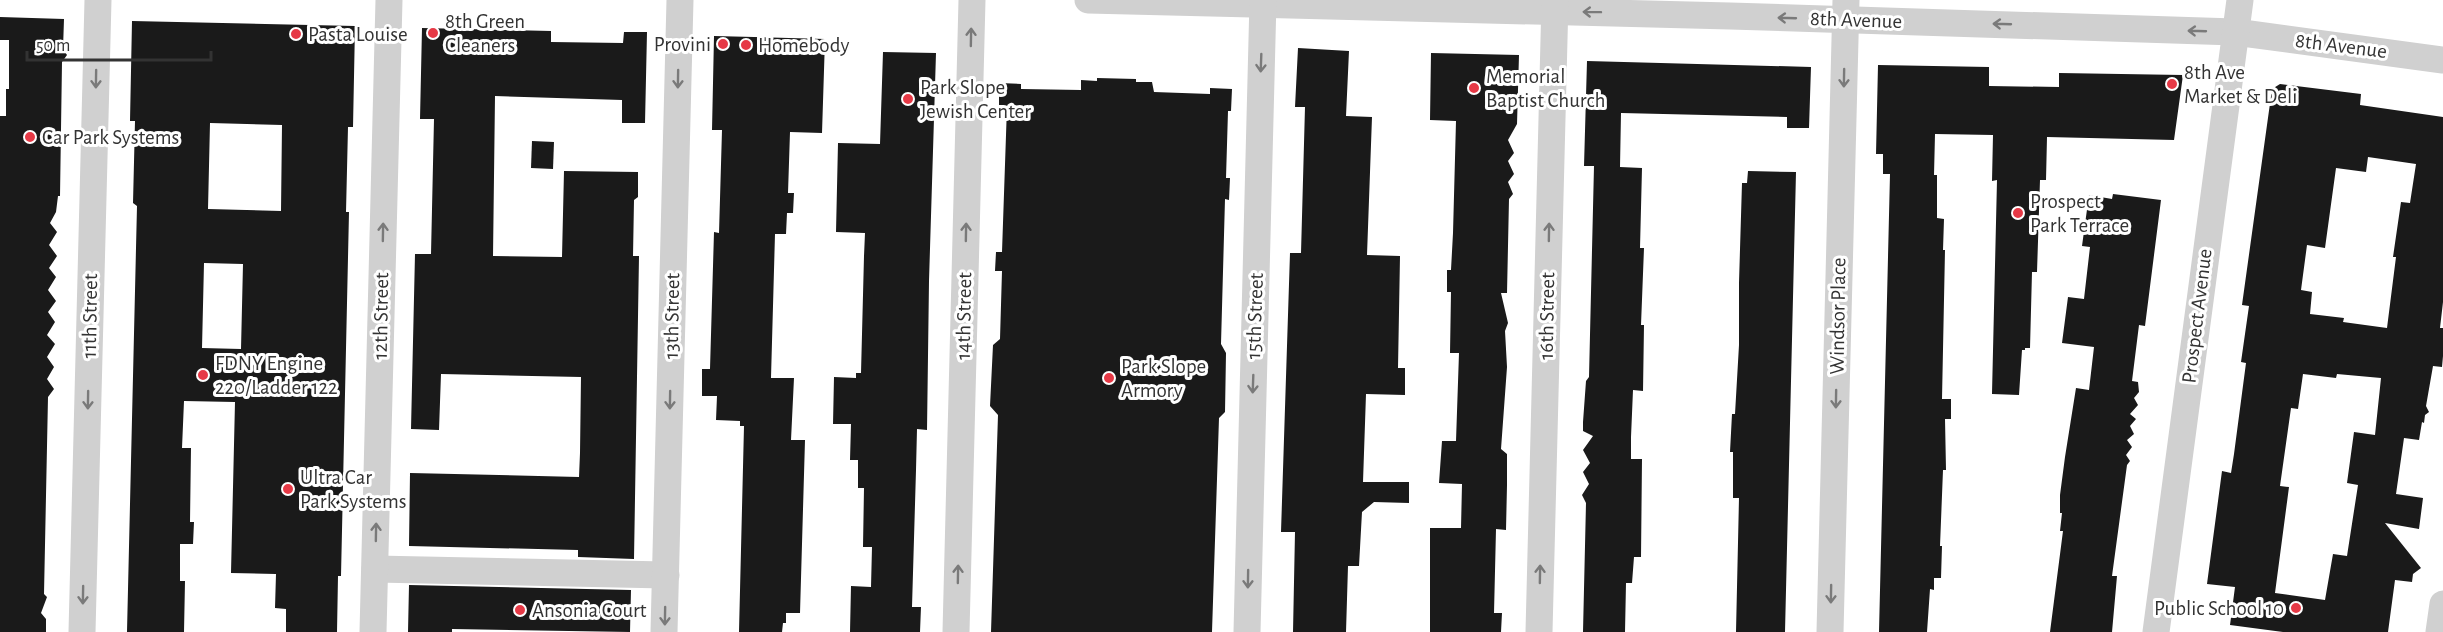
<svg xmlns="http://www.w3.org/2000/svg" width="2443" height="632" viewBox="0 0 2443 632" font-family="'Alegreya Sans',sans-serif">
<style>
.building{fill:#1a1a1a;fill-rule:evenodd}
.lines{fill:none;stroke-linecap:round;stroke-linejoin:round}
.minor{stroke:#d0d0d0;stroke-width:27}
.oneway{stroke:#7a7a7a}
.poi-dot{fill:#e63946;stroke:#fff;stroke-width:2}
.labels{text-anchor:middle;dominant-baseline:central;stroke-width:6;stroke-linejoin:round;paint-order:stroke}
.street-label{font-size:21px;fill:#333;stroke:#fff}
.poi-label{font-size:21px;fill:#333;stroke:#fff;text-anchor:start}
</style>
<rect width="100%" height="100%" fill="#fff"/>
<g class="building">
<polygon points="0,17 64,19 63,49 67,55 62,62 60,196 58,196 56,212 50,223 57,232 49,245 57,256 49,268 56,277 48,290 56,301 48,312 55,322 47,335 55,344 47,357 54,367 47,379 54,389 48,397 44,594 47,597 41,613 46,619 46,632 0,632 0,116 6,116 6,89 9,89 9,40 0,40"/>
<path d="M132,21l223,5 -2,101h-5l-2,85h3l-8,364h-3l-1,56h-51v-23l-11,-1 1,-34 -45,-1 4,-171 -51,-1 -2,47h9l-1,74h4l-1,22h-13v37h5l-1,51h-57l10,-426 -4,-3 2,-82h-5zM210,123l72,2 -1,86 -73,-2zM204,263l39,1 -2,85 -39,-1z"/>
<polygon points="422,28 551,31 551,42 623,43 624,32 647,32 645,123 622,123 622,100 495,96 493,256 562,257 564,171 638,172 638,197 634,200 633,256 639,256 634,559 578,557 578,550 409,546 410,473 579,477 580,453 581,377 441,374 439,430 411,429 415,254 431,254 434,119 420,119"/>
<polygon points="714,36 825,39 822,133 790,132 788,193 794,193 793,213 787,213 786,234 775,234 771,378 794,378 791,440 805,440 800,613 786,613 786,623 783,623 782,632 739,632 744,426 740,426 740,421 716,420 717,396 702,396 702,369 710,369 714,232 719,233 722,130 712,130"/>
<polygon points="1298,48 1349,51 1346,116 1372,117 1367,255 1400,256 1398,368 1405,368 1405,395 1366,394 1363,482 1409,482 1409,503 1374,502 1362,512 1359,566 1348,566 1346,632 1293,632 1295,532 1281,532 1290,253 1301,253 1305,107 1295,107"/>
<polygon points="883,52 936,53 929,281 927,430 917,429 916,470 912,607 921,607 920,632 850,632 851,586 871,587 872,547 863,547 864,488 858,488 858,460 850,460 851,424 833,424 834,377 856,378 856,373 861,373 864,256 865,233 836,232 838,143 880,144"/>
<polygon points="1431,53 1519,55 1517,124 1508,140 1514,153 1508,161 1514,174 1508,182 1513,194 1509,199 1507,293 1501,293 1508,323 1505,331 1507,367 1501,449 1507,454 1507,485 1506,530 1496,529 1494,613 1502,613 1501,632 1430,632 1430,528 1461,528 1462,484 1439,483 1442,441 1456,441 1459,353 1450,353 1451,292 1447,292 1447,270 1451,270 1453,233 1456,121 1430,120"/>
<polygon points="1587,61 1811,67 1809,128 1787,128 1787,117 1621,113 1620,167 1642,168 1640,248 1644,248 1641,325 1644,325 1643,391 1633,390 1631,437 1631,459 1642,459 1641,557 1634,557 1632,583 1626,583 1625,632 1583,632 1586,503 1582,495 1589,484 1583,472 1590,463 1583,450 1593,436 1583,431 1583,422 1586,381 1589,377 1594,166 1584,166"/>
<polygon points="1878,65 1989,67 1989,86 2059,87 2059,73 2183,75 2174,140 2047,137 2046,180 2040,180 2037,272 2032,272 2030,348 2025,348 2025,350 2022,350 2019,395 1992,394 1997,180 1992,181 1993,135 1935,134 1934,175 1937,175 1937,218 1944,219 1943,250 1945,250 1942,399 1951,399 1951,419 1945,419 1946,470 1943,470 1940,546 1942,546 1941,578 1934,578 1934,590 1930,589 1927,632 1879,632 1890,174 1883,174 1883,154 1876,154"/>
<polygon points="1097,78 1136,79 1136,82 1152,82 1154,92 1210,94 1210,88 1232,89 1231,111 1228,111 1226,178 1230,178 1229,200 1225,199 1221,344 1226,353 1225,412 1219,418 1212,632 991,632 998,415 990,406 993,345 1000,339 1002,271 995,271 996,252 1002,252 1007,106 999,105 999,83 1021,84 1021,89 1081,90 1081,80 1097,81"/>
<path d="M2280,84l81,10 -1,11 83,12v185l-3,26h3v28l-1,11 -9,-1 -7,40 3,6 -4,3 -1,8 -2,-1 -3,18 -15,-2 -8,56 27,4 -4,31 -34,-6 36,45 -8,6 -1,8 -17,-2 -7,52h-105l-53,-7 5,-38 -28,-3 15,-113 9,2 3,-19 12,-91 -5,-1 8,-56 -7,-1 30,-216zM2368,157l48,7 -6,39 -9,-1 -8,55h3l-9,71 -44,-6 1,-4 -34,-4 2,-22 -11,-2 6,-45 18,3 11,-80 30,4zM2303,374l33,4 1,-4 44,4 -6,57 -21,-3 -7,51 11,2 -11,71 -14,-2 -8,46 -50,-7 14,-106 -9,-1 11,-78 7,1z"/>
<polygon points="532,141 554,142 553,169 531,168"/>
<polygon points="1748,171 1796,172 1785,632 1736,632 1739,498 1733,498 1733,452 1730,452 1732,414 1735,414 1739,345 1739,283 1742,183 1747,183"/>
<polygon points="2113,194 2161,200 2145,326 2139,325 2132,381 2138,382 2139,392 2134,398 2138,405 2130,414 2136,419 2130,426 2134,434 2127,440 2132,447 2126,455 2130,461 2127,465 2112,576 2117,576 2112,632 2050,632 2063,531 2060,531 2062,513 2060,513 2060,495 2065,457 2076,388 2089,390 2094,347 2062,343 2068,297 2084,299 2090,247 2082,246 2089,195 2112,199"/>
<polygon points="409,585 631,590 630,632 452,629 452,632 408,632"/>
</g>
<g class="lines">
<g class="minor">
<polyline points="1088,0 1730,16 2235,32 2443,60"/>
<polyline points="375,569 666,575"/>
<polyline points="82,632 98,0"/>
<polyline points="373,632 389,0"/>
<polyline points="664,632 680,0"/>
<polyline points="956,632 972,0"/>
<polyline points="1247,632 1263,0"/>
<polyline points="1539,632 1555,0"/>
<polyline points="1830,632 1846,0"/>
<polyline points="2156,632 2240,0"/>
<polyline points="2439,632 2443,604"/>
</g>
</g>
<defs><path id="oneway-shaft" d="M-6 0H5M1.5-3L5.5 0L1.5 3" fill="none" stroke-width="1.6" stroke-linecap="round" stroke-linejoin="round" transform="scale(1.5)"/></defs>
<g class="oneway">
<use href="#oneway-shaft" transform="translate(1592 12) rotate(-179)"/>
<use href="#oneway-shaft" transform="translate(1787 18) rotate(-178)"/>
<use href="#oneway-shaft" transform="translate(2002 24) rotate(-178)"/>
<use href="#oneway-shaft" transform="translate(2197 31) rotate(-178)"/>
<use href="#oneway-shaft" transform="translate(971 37) rotate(-89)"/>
<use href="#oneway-shaft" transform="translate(1261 63) rotate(92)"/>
<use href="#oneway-shaft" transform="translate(1844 78) rotate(91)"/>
<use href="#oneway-shaft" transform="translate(96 79) rotate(91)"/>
<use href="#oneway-shaft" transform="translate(678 79) rotate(91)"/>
<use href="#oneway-shaft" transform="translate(383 232) rotate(-89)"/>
<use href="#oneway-shaft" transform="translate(966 232) rotate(-89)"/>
<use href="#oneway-shaft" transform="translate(1549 232) rotate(-89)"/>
<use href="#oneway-shaft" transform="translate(1253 384) rotate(92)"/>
<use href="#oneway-shaft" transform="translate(1836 399) rotate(91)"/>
<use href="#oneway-shaft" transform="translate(88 400) rotate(91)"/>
<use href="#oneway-shaft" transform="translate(670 400) rotate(91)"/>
<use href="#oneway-shaft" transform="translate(376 532) rotate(-89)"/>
<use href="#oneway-shaft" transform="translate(958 574) rotate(-89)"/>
<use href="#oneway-shaft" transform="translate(1540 574) rotate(-89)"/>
<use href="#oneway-shaft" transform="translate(1248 579) rotate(91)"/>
<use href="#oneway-shaft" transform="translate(1831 594) rotate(91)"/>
<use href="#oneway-shaft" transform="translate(83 595) rotate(91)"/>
<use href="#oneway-shaft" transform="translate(665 616) rotate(91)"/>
</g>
<g class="poi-dot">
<circle cx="433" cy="33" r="6"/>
<circle cx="296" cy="34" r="6"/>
<circle cx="723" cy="44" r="6"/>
<circle cx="746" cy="45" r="6"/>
<circle cx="2172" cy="84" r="6"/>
<circle cx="1474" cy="88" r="6"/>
<circle cx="908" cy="99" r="6"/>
<circle cx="30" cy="137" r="6"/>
<circle cx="2018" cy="213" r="6"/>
<circle cx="203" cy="375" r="6"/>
<circle cx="1109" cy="378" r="6"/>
<circle cx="288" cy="489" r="6"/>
<circle cx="2296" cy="608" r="6"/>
<circle cx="520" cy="610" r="6"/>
</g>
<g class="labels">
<g class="street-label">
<text transform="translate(1856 20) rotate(2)">8th Avenue</text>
<text transform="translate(2341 46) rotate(7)">8th Avenue</text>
<text transform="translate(90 316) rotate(-89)">11th Street</text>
<text transform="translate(381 316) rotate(-89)">12th Street</text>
<text transform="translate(672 316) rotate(-89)">13th Street</text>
<text transform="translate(964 316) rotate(-89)">14th Street</text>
<text transform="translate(1255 316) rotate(-88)">15th Street</text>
<text transform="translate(1547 316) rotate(-89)">16th Street</text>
<text transform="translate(1838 316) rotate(-89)">Windsor Place</text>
<text transform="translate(2197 316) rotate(-83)">Prospect Avenue</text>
</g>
<g class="poi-label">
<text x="445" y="21">8th Green<tspan x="445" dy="24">Cleaners</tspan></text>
<text x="308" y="34">Pasta Louise</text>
<text x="711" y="44" text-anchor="end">Provini</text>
<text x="758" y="45">Homebody</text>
<text x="2184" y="72">8th Ave<tspan x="2184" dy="24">Market &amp; Deli</tspan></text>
<text x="1486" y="76">Memorial<tspan x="1486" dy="24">Baptist Church</tspan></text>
<text x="920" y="87">Park Slope<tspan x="920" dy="24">Jewish Center</tspan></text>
<text x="42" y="137">Car Park Systems</text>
<text x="2030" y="201">Prospect<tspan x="2030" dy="24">Park Terrace</tspan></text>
<text x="215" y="363">FDNY Engine<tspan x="215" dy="24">220/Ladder 122</tspan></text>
<text x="1121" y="366">Park Slope<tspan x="1121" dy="24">Armory</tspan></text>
<text x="300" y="477">Ultra Car<tspan x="300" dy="24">Park Systems</tspan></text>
<text x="2284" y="608" text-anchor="end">Public School 10</text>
<text x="532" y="610">Ansonia Court</text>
</g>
</g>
<path d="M27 51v9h184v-9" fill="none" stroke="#333333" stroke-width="3"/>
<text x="36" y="51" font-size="18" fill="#333333" stroke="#ffffff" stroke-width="4.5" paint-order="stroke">50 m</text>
</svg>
